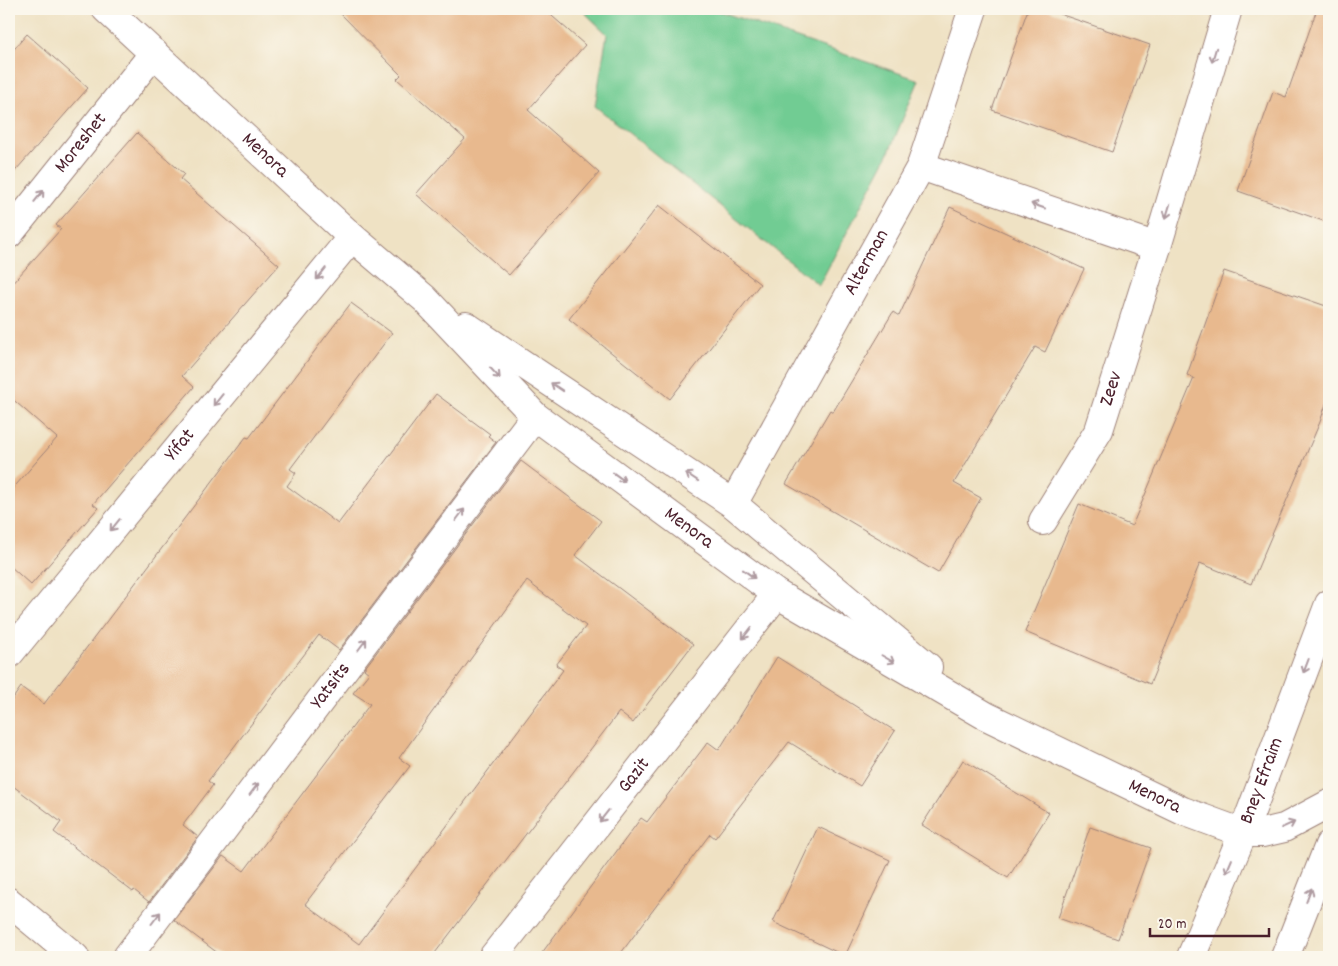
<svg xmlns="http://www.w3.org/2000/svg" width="1338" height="966" viewBox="0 0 1338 966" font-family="Dekko,sans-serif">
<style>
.green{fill:#71cc93;stroke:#5e765f}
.building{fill:#e8b98e;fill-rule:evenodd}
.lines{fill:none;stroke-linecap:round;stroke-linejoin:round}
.minor-casing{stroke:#9c8078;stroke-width:30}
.secondary-casing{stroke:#9c8078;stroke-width:30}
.minor{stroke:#fff;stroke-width:28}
.secondary{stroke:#fff;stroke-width:28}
.oneway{stroke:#ae9aa0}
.labels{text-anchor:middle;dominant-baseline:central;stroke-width:4;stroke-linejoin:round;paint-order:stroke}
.street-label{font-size:20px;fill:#4a1f2b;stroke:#fbf7ec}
</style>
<rect width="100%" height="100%" fill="#fbf7ec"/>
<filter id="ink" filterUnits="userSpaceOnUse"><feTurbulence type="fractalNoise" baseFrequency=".02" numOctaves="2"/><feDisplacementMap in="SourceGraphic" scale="10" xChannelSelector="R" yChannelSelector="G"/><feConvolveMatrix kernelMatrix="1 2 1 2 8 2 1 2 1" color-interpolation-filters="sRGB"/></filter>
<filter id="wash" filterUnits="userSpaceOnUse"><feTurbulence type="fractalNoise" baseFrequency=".0096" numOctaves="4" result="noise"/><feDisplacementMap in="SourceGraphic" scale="20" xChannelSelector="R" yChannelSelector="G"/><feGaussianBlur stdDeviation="1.12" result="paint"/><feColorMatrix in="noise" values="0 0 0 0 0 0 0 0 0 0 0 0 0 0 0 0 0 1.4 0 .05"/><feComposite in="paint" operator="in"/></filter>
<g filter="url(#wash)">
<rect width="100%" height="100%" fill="#efe2c4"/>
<polygon class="green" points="581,9 715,9 716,10 919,80 886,159 819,285 595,106 607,34"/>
<g id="blocks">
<g class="building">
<polygon points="336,9 544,9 585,45 528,110 599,173 509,275 416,194 465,139 397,79 401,75"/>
<polygon points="1028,9 1045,9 1150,45 1112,152 992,110"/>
<polygon points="1317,9 1329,9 1329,223 1238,191 1273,92 1286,97"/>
<polygon points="27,34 88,88 9,178 9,55"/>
<polygon points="137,133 184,174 180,179 279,265 182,376 194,387 93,504 98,508 31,585 9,565 9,493 57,438 9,396 9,287 61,229 56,225"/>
<polygon points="659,205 760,284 670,399 569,319"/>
<polygon points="950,207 1084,269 1045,352 1035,347 954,483 981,498 938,573 786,484 830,410 833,412 893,312 899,316"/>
<polygon points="1224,271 1329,307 1329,395 1320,422 1251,584 1200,563 1150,684 1025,632 1079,504 1132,526 1194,378 1187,375"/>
<polygon points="351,303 392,333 290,469 296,473 287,486 338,524 436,394 490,434 488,436 496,442 339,650 319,635 208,781 213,785 183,825 198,837 149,902 134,890 133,892 54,832 61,822 9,783 9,704 21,687 44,704 246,437 249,438"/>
<path d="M521,461l80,60 -26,34 118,89 -60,79 -14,-11 -187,245h-209l-49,-37 49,-64 21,15 126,-167 -17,-11 16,-20 -5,-4zM527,581l59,45 -30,39 7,5 -204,274 -54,-40 105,-138 -11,-8z"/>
<polygon points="777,657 895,731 860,786 789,742 715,838 710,834 618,957 539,957 641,818 647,822 708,742 719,750"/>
<polygon points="963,760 1049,813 1008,878 922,825"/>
<polygon points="818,827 890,860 845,956 773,922"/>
<polygon points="1090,827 1151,848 1118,939 1058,918"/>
</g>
</g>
</g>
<g filter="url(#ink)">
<use href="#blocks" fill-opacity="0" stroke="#9c8078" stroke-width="1"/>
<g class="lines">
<defs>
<g id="minor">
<path id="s1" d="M106,9l246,228 73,62 110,117 242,178 209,122 197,95 60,22h19l22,-5 45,-24"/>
<polyline points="921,166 1157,247 1228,9"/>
<path id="s2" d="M9,234l145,-181"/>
<polyline points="466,326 733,504 928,667"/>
<path id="s3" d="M733,504l188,-338 52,-157"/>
<path id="s4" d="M1043,521l56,-91 58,-183"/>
<path id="s5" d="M9,654l343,-417"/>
<polyline points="9,902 75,957"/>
<path id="s6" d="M127,957l408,-541"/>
<path id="s7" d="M493,957l284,-363"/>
</g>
<g id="secondary">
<path id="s8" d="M1191,957l52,-124 86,-229"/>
<polyline points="1285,957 1329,845"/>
</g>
</defs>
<use href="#minor" class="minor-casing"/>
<use href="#secondary" class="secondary-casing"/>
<use href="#minor" class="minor"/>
<use href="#secondary" class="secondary"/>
</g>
<defs><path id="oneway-shaft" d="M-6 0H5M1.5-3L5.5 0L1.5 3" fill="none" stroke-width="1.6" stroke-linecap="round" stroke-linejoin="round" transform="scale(1.25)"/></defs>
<g class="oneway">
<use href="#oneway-shaft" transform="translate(1214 55) rotate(107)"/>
<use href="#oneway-shaft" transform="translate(39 196) rotate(-51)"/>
<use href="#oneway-shaft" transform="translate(1038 206) rotate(-161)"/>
<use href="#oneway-shaft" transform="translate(1168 211) rotate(107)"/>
<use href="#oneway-shaft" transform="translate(321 274) rotate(129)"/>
<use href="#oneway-shaft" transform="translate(495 373) rotate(47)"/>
<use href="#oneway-shaft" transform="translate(557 387) rotate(-146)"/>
<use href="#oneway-shaft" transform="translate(218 400) rotate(129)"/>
<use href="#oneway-shaft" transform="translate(619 477) rotate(36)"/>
<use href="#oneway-shaft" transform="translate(692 477) rotate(-146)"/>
<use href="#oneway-shaft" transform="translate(460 515) rotate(-53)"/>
<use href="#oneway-shaft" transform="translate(115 525) rotate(129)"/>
<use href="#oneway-shaft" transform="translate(749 574) rotate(36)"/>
<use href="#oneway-shaft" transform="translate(747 633) rotate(128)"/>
<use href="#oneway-shaft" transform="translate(362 645) rotate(-53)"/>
<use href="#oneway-shaft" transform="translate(888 659) rotate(30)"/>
<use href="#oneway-shaft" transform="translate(1306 666) rotate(111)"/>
<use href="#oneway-shaft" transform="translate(254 789) rotate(-53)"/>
<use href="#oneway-shaft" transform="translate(604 816) rotate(128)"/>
<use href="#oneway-shaft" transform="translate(1288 825) rotate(-24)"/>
<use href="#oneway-shaft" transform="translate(1229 866) rotate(113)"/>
<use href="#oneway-shaft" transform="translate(1309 895) rotate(-69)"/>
<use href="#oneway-shaft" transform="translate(156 918) rotate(-53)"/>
</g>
</g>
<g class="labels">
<g class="street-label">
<text stroke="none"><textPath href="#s2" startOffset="116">Moreshet</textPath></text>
<text stroke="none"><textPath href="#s1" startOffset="216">Menora</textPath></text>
<text stroke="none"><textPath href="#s3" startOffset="276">Alterman</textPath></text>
<text stroke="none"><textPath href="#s4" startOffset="150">Zeev</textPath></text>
<text stroke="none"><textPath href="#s5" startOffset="270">Yifat</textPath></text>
<text stroke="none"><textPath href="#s1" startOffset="782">Menora</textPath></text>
<text stroke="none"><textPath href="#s6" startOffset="339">Yatsits</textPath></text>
<text stroke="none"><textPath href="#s7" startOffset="230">Gazit</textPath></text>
<text stroke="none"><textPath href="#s8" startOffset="190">Bney Efraim</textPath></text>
<text stroke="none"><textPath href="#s1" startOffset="1321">Menora</textPath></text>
</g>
</g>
<rect width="1338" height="966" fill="none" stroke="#fbf7ec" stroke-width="30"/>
<path d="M1150 928v8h119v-8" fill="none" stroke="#4a1f2b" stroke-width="2.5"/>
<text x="1158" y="928" font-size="15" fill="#4a1f2b" stroke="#fbf7ec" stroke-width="4" paint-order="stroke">20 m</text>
</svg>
